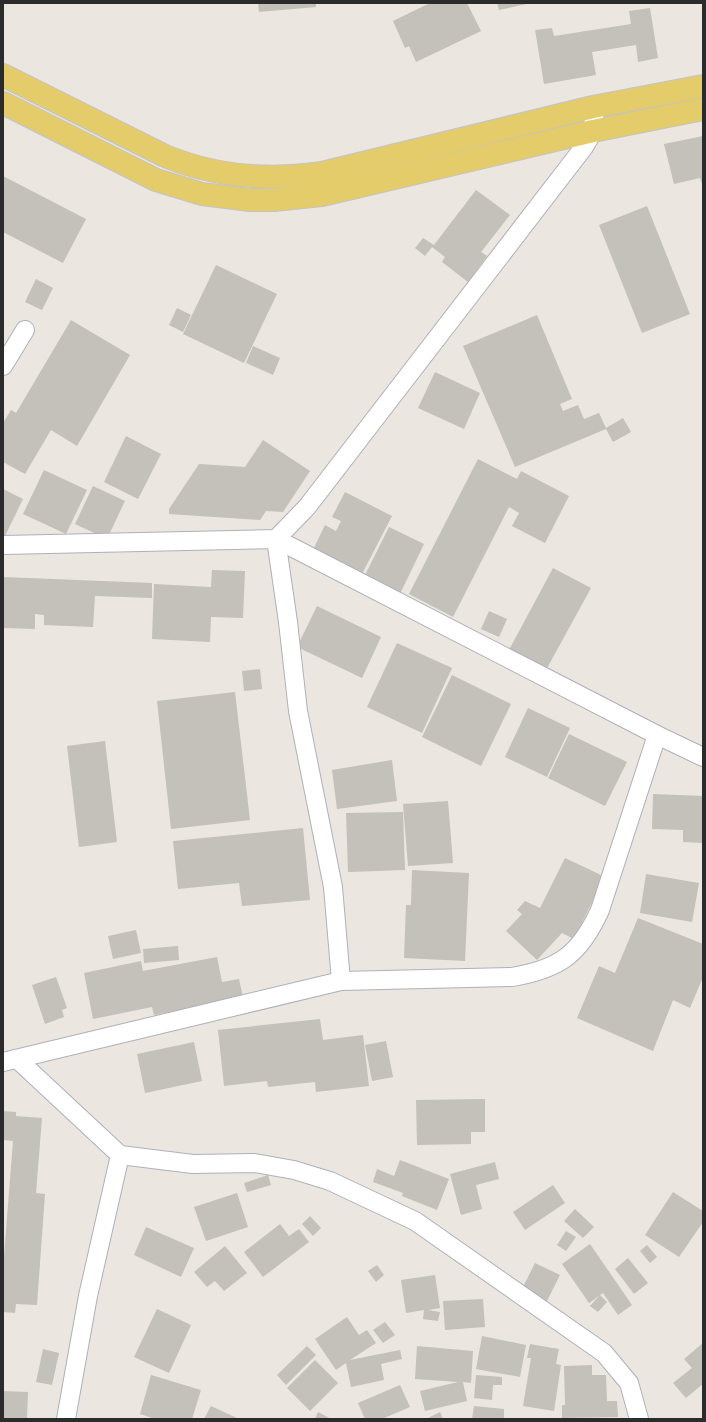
<svg xmlns="http://www.w3.org/2000/svg" width="706" height="1422" viewBox="0 0 706 1422" font-family="Signika,sans-serif">
<style>
.building{fill:#c4c0ba}
.lines{fill:none;stroke-linecap:round;stroke-linejoin:round}
.street-casing{stroke:#afb0ba;stroke-width:20}
.primary-casing{stroke:#c4c4c4;stroke-width:24}
.street{stroke:#fff;stroke-width:18}
.primary{stroke:#e4cc6b;stroke-width:22}
</style>
<rect width="100%" height="100%" fill="#ebe6df"/>
<g class="building">
<polygon points="258,3 316,3 316,7 259,12"/>
<polygon points="430,3 467,3 481,31 416,62 409,46 405,48 393,21"/>
<polygon points="497,3 527,3 527,4 499,10"/>
<polygon points="650,8 658,58 638,62 636,45 592,52 596,75 544,84 535,30 552,28 554,36 631,24 629,11"/>
<polygon points="703,136 703,187 700,178 674,184 664,144"/>
<polygon points="3,176 86,219 63,263 3,232"/>
<polygon points="476,190 510,215 481,252 487,256 468,282 442,262 445,257 432,247 425,256 415,248 423,238 434,245"/>
<polygon points="647,206 690,314 642,333 599,225"/>
<polygon points="216,265 277,294 244,363 183,334"/>
<polygon points="36,279 53,288 42,310 25,302"/>
<polygon points="177,308 191,315 183,332 169,325"/>
<polygon points="537,315 572,399 560,404 563,411 578,405 584,419 599,413 606,428 623,418 631,432 613,442 606,429 515,467 463,346"/>
<polygon points="71,320 130,355 77,446 51,430 25,474 3,462 3,423 11,410 16,413"/>
<polygon points="253,346 280,358 273,375 246,363"/>
<polygon points="435,372 480,393 464,429 418,408"/>
<polygon points="126,436 161,454 138,499 104,482"/>
<polygon points="263,440 310,471 283,512 266,511 260,520 169,514 169,509 199,464 245,467"/>
<polygon points="478,459 517,479 521,471 569,496 545,543 512,526 519,513 509,507 453,617 409,594"/>
<polygon points="44,470 87,490 66,534 23,514"/>
<polygon points="93,486 125,501 107,539 75,524"/>
<polygon points="3,489 23,499 3,540"/>
<polygon points="345,492 392,516 362,574 313,550 325,525 336,531 341,521 332,517"/>
<polygon points="389,527 424,544 398,598 362,581"/>
<polygon points="553,568 591,588 546,670 509,650"/>
<polygon points="212,570 245,571 243,618 211,617 210,642 152,639 154,584 211,587"/>
<polygon points="3,577 152,583 152,598 95,596 93,627 44,625 44,615 35,614 35,629 3,628"/>
<polygon points="317,606 381,637 362,678 297,647"/>
<polygon points="489,611 507,619 499,637 481,629"/>
<polygon points="397,643 452,668 422,733 367,707"/>
<polygon points="260,669 262,689 244,691 242,671"/>
<polygon points="452,675 511,704 481,766 422,737"/>
<polygon points="235,692 250,820 171,829 157,701"/>
<polygon points="528,708 570,728 547,777 505,757"/>
<polygon points="569,734 627,762 605,806 548,778"/>
<polygon points="105,741 117,842 79,847 67,746"/>
<polygon points="392,760 397,801 337,809 332,770"/>
<polygon points="653,794 703,796 703,843 683,842 683,830 652,829"/>
<polygon points="448,801 453,863 408,866 403,804"/>
<polygon points="403,812 405,870 348,872 346,813"/>
<polygon points="303,828 310,900 242,906 239,883 178,889 173,841"/>
<polygon points="565,858 599,874 604,878 574,939 562,933 537,960 506,931 522,914 517,910 525,901 540,908"/>
<polygon points="412,870 469,873 465,961 404,958 406,905 411,905"/>
<polygon points="646,874 699,883 692,922 640,913"/>
<polygon points="638,918 703,944 703,977 690,1008 673,1000 653,1051 577,1018 599,966 615,973"/>
<polygon points="136,930 141,953 113,959 108,936"/>
<polygon points="178,946 179,960 144,963 143,949"/>
<polygon points="217,957 222,982 239,979 243,997 154,1015 152,1007 93,1019 84,973 141,961 143,971"/>
<polygon points="56,977 67,1008 62,1010 64,1017 45,1024 32,985"/>
<polygon points="320,1019 323,1040 363,1035 369,1086 316,1092 315,1082 268,1087 267,1081 224,1086 218,1030"/>
<polygon points="386,1041 393,1077 372,1081 365,1045"/>
<polygon points="194,1042 202,1081 145,1093 137,1054"/>
<polygon points="485,1099 485,1132 471,1132 471,1144 417,1145 416,1100"/>
<polygon points="3,1111 16,1112 16,1116 42,1118 36,1193 45,1194 37,1305 16,1304 15,1313 3,1312 3,1269 13,1141 3,1140"/>
<polygon points="400,1160 449,1179 437,1210 402,1196 403,1193 373,1182 377,1169 394,1176"/>
<polygon points="495,1162 499,1179 476,1185 482,1209 461,1215 450,1174"/>
<polygon points="268,1175 271,1185 247,1192 244,1183"/>
<polygon points="553,1185 565,1203 525,1230 513,1212"/>
<polygon points="673,1192 703,1211 703,1222 679,1257 645,1235"/>
<polygon points="237,1193 248,1227 206,1241 194,1207"/>
<polygon points="575,1209 594,1227 583,1238 564,1221"/>
<polygon points="310,1216 321,1228 313,1236 302,1224"/>
<polygon points="280,1224 289,1236 299,1229 309,1242 263,1277 244,1252"/>
<polygon points="146,1227 194,1248 181,1277 134,1255"/>
<polygon points="566,1231 576,1237 566,1251 557,1245"/>
<polygon points="590,1244 632,1305 618,1315 603,1293 600,1295 607,1302 598,1312 590,1306 599,1296 589,1303 562,1264"/>
<polygon points="647,1245 657,1257 650,1263 640,1251"/>
<polygon points="225,1246 247,1273 224,1291 215,1281 207,1287 194,1272"/>
<polygon points="628,1258 648,1283 634,1294 615,1269"/>
<polygon points="535,1263 560,1275 544,1307 519,1295"/>
<polygon points="377,1265 384,1275 376,1282 368,1271"/>
<polygon points="435,1275 440,1308 428,1310 440,1312 438,1321 423,1319 424,1310 406,1313 401,1280"/>
<polygon points="483,1299 485,1327 445,1330 443,1301"/>
<polygon points="157,1309 191,1325 169,1373 134,1357"/>
<polygon points="347,1317 359,1335 367,1330 376,1343 350,1360 400,1350 402,1359 381,1364 384,1380 351,1387 346,1363 336,1370 315,1339"/>
<polygon points="385,1322 395,1335 383,1343 373,1330"/>
<polygon points="482,1336 526,1345 520,1377 476,1369"/>
<polygon points="703,1343 703,1384 686,1398 673,1383 692,1368 684,1359"/>
<polygon points="530,1344 559,1349 556,1364 561,1365 554,1411 523,1406 531,1358 527,1358"/>
<polygon points="307,1346 316,1355 286,1385 277,1375"/>
<polygon points="417,1346 473,1351 471,1383 463,1382 467,1401 425,1411 420,1391 458,1382 415,1379"/>
<polygon points="43,1349 59,1353 52,1385 36,1382"/>
<polygon points="315,1360 338,1383 310,1411 287,1388"/>
<polygon points="592,1365 592,1375 606,1375 607,1401 617,1401 618,1417 562,1418 562,1405 565,1405 564,1366"/>
<polygon points="151,1375 201,1390 192,1419 155,1419 140,1414"/>
<polygon points="476,1375 502,1377 502,1385 493,1385 492,1400 474,1398"/>
<polygon points="400,1385 410,1407 382,1419 365,1419 358,1403"/>
<polygon points="3,1391 28,1392 27,1419 3,1419"/>
<polygon points="211,1406 239,1419 204,1419"/>
<polygon points="474,1406 504,1409 504,1419 472,1419"/>
<polygon points="318,1412 331,1419 315,1419"/>
<polygon points="440,1412 443,1419 426,1419"/>
</g>
<g class="lines">
<defs>
<g id="street">
<polyline points="3,366 25,330"/>
<path d="M276,539l31,-32 277,-360c9,-13 12,-25 9,-40"/>
<polyline points="276,539 288,622 298,711 333,887 341,981"/>
<polyline points="3,545 276,539 657,735 703,757"/>
<polyline points="17,1059 120,1155 193,1164 255,1163 294,1170 330,1181 415,1221 604,1353 629,1383 639,1419"/>
<path d="M3,1062l338,-81 171,-4c48,-8 68,-23 88,-67l57,-175"/>
<polyline points="66,1419 88,1296 120,1155"/>
</g>
<g id="primary">
<path d="M3,75l162,81c51,21 102,25 157,17l271,-66 110,-21"/>
<polyline points="3,103 156,180 202,194 250,200 274,200 322,195 593,131 703,109"/>
</g>
</defs>
<use href="#street" class="street-casing"/>
<use href="#primary" class="primary-casing"/>
<use href="#street" class="street"/>
<use href="#primary" class="primary"/>
</g>
<rect width="706" height="1422" fill="none" stroke="#2b2b2b" stroke-width="8"/>
</svg>
